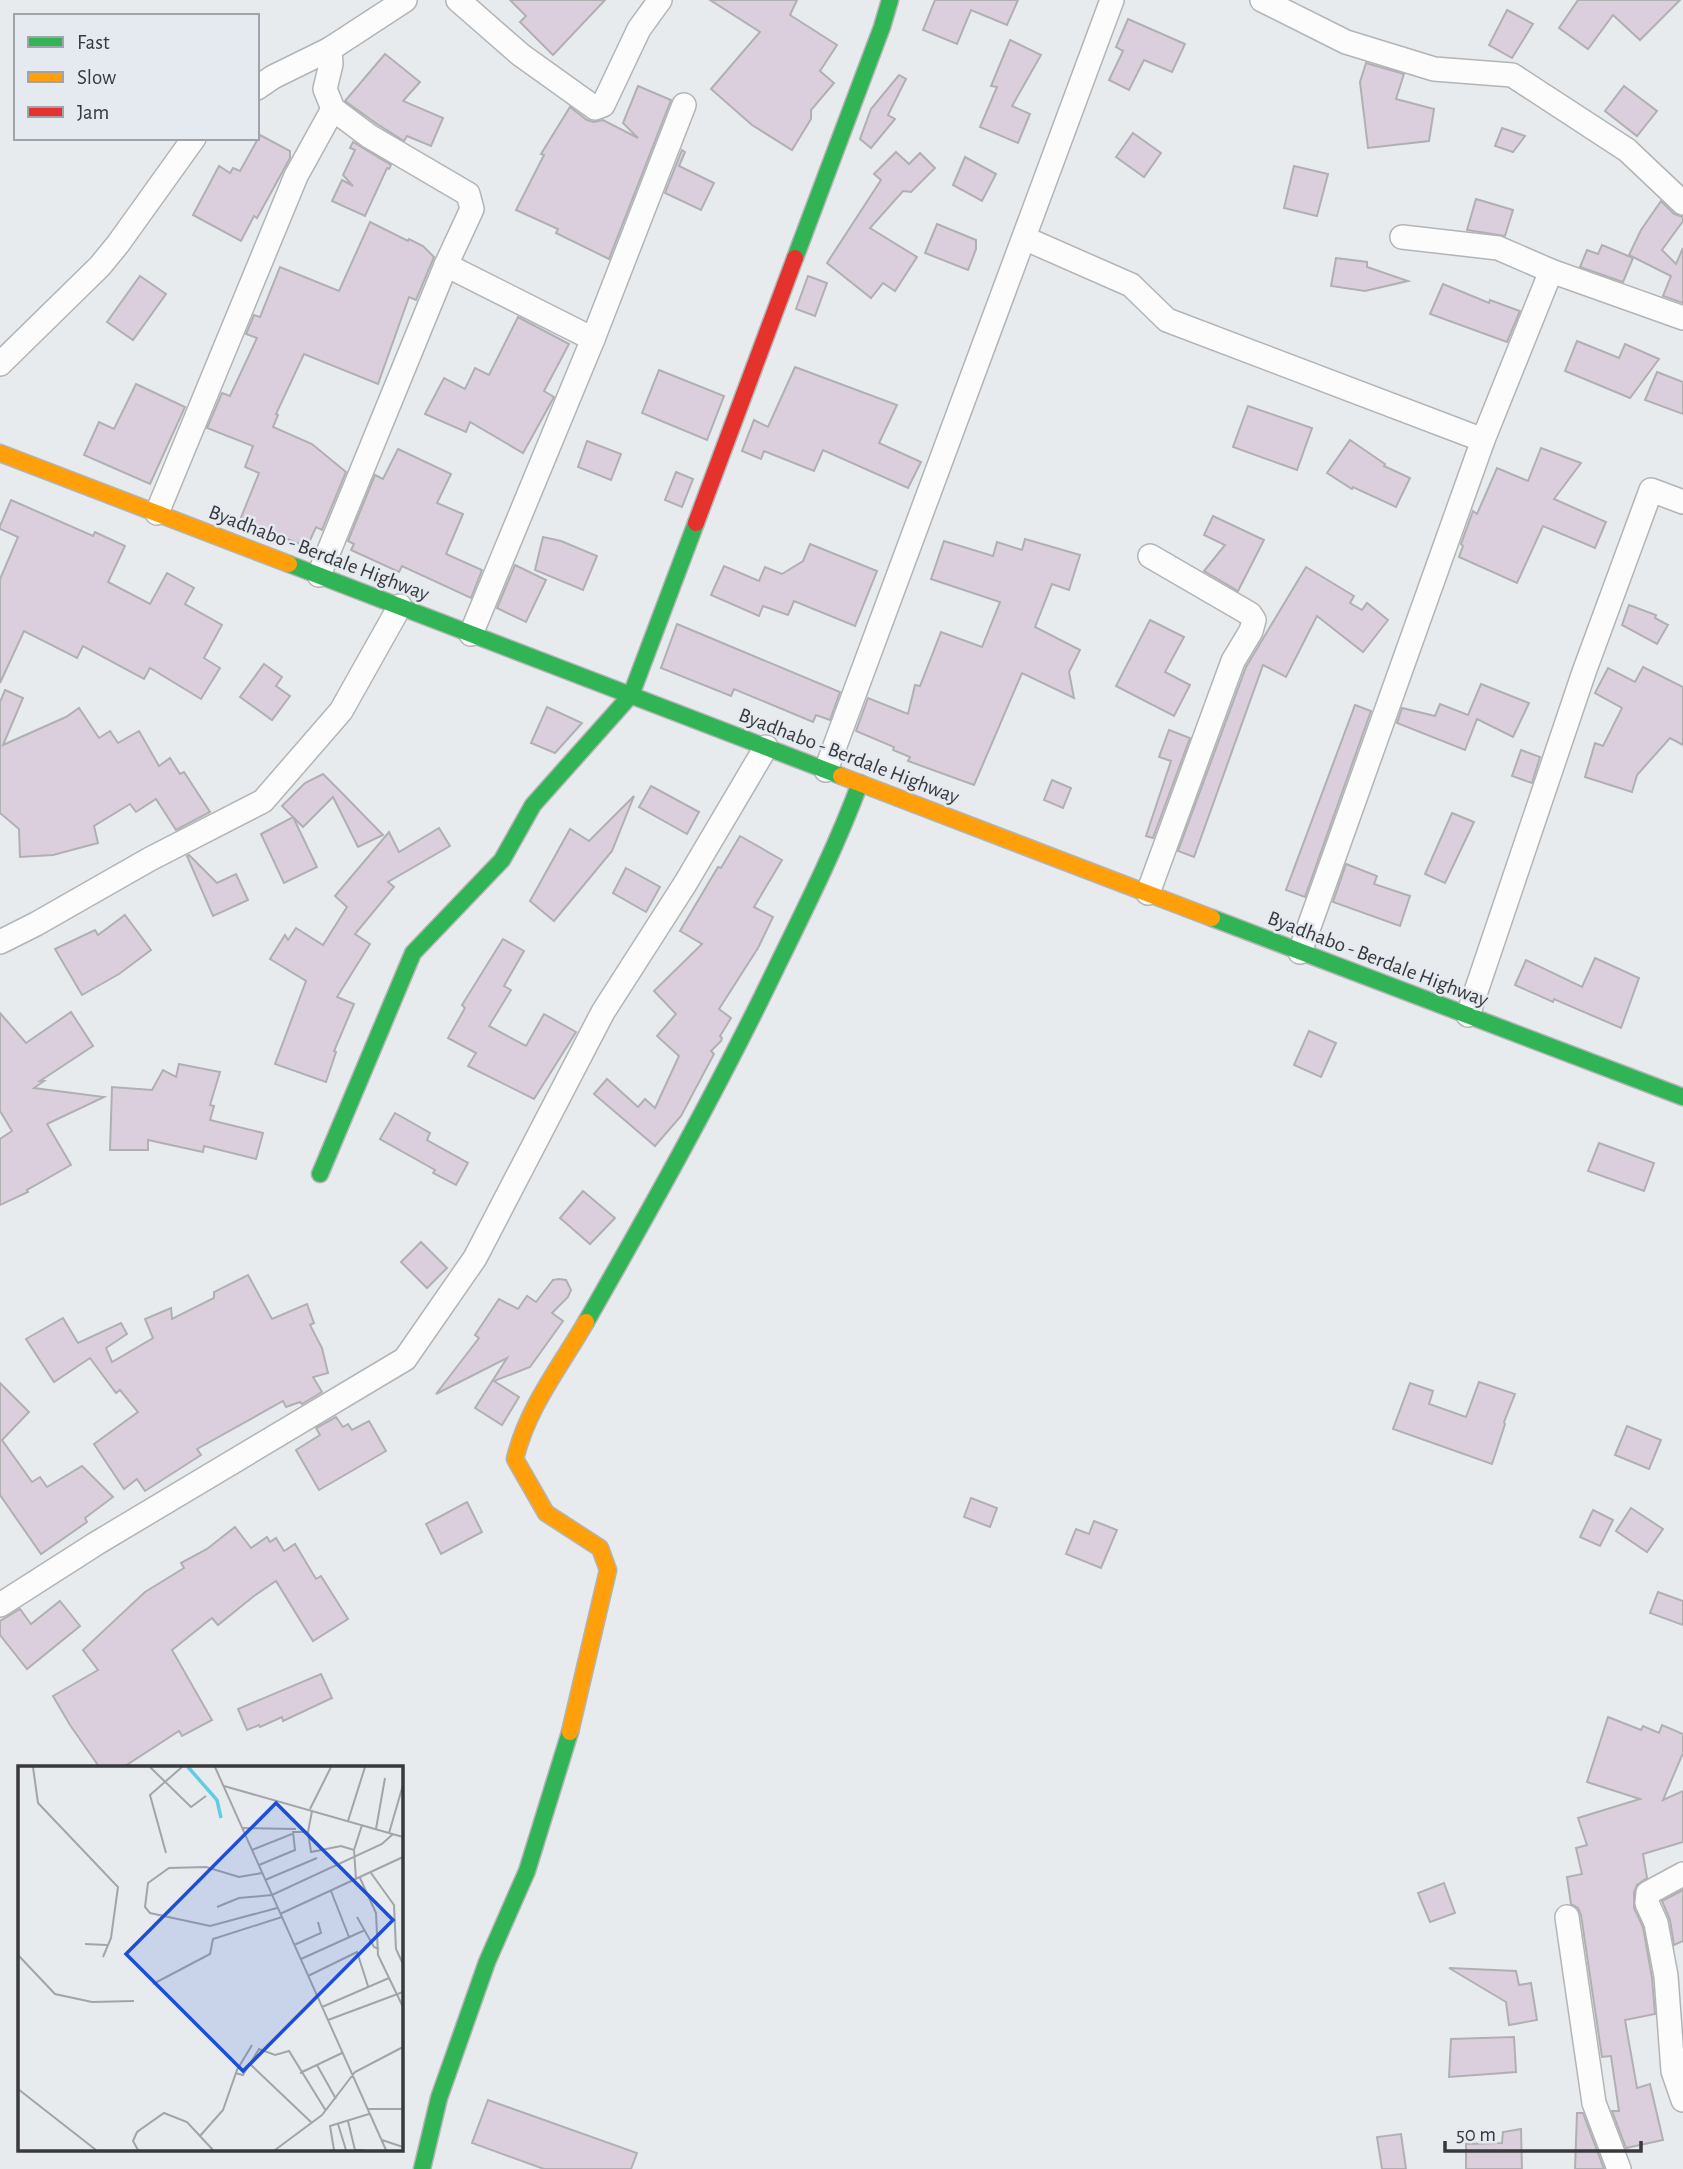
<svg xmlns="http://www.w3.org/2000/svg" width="1683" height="2169" viewBox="0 0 1683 2169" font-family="'Alegreya Sans',sans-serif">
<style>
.building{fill:#dccfdd;stroke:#b0b0b3;stroke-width:2}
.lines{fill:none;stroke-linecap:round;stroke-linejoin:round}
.street-casing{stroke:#b2b4b6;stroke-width:26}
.fast-casing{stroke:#b2b4b6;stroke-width:19}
.slow-casing{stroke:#b2b4b6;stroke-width:19}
.jam-casing{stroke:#b2b4b6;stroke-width:19}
.street{stroke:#fcfcfc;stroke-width:23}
.fast{stroke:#30b455;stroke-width:16}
.slow{stroke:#ff9f0a;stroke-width:16}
.jam{stroke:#e5322d;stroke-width:16}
.labels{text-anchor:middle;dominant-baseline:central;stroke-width:5;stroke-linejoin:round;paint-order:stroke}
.street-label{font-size:21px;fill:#38393c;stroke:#e5eaf1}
.inset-river{fill:none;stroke:#64cce0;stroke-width:3.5}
.inset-road{fill:none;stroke:#a2a4a7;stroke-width:2}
.view{fill:#1d4ed8;fill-opacity:0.15;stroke:#1d4ed8;stroke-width:3.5}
.inset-edge{fill:none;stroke:#38393c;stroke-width:3.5}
</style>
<rect width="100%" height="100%" fill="#e8ebee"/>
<g class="building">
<polygon points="510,0 605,0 553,55 520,22 526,16"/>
<polygon points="710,0 797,0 790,15 837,45 820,71 834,83 811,110 811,119 792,150 752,125 711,89 760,32"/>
<polygon points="935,0 1018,0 1007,25 971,10 957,44 923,30"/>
<polygon points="1578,0 1680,0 1640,40 1613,15 1588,49 1559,28"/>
<polygon points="1507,10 1533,24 1512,58 1489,45"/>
<polygon points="1128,19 1185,44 1172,72 1144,60 1129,90 1109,80 1123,51 1116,47"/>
<polygon points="1010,40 1041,55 1012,106 1030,114 1018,143 980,127 997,87 991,86"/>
<polygon points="385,54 420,82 403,101 443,118 431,146 407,136 404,141 377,124 345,101"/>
<polygon points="1366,63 1404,74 1396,99 1434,109 1429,141 1368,148 1360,82"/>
<polygon points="899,75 906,79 888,115 895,119 871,148 860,139 871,109"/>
<polygon points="638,86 671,100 609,259 556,233 558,229 516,210 544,155 541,154 570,107 587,120 594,122 603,120 638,138 623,123"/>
<polygon points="1624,86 1657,111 1637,136 1605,111"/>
<polygon points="1502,128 1525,136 1513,152 1495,146"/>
<polygon points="1133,133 1161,153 1144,177 1116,157"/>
<polygon points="260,135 290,151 290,158 257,218 254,216 241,241 193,215 219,166 230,173 233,168 240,171"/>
<polygon points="353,142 391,165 389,169 387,168 365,216 332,201 342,180 353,186 343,175 355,150 350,148"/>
<polygon points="682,150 685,152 679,166 714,183 701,210 665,193"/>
<polygon points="896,152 909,164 920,153 935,168 911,192 903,191 870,228 917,257 895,291 883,283 871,298 827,263 881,180 874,174"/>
<polygon points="965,157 996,174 982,201 953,185"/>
<polygon points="1294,166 1328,174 1317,216 1284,208"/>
<polygon points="1476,199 1513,210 1505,236 1467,230"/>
<polygon points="1661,201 1674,214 1683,217 1683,221 1662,250 1676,264 1683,248 1683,303 1663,296 1671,276 1629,255 1641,230"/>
<polygon points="370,222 408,241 409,239 423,246 434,257 416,300 409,297 378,384 304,354 276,414 278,415 273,427 312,444 346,472 322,530 316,527 307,547 240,520 259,473 245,467 253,446 207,428 222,393 230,396 257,338 246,334 254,315 260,317 280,267 339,291"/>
<polygon points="937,224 976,240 976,249 968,270 925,253"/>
<polygon points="1602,245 1633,258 1623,282 1580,267 1587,250 1598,254"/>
<polygon points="1336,258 1367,262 1367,267 1408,281 1365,291 1331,286"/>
<polygon points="140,276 166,294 133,340 107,322"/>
<polygon points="808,276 827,283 815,316 796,309"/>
<polygon points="1443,284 1489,303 1490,300 1520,311 1507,342 1430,314"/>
<polygon points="518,317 569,344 544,391 554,397 523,453 470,422 466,432 425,414 444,378 465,389 475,368 489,375"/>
<polygon points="1577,341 1619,358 1625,344 1659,359 1630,398 1565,371"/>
<polygon points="795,367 897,405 879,443 921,462 908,488 823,450 814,471 764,451 761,459 742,451 754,420 768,427"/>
<polygon points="659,370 724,396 707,440 642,413"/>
<polygon points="1657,372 1683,382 1683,414 1645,400"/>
<polygon points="136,384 185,407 150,484 84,455 99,422 114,429"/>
<polygon points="1248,406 1312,428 1297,470 1233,447"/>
<polygon points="1350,440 1385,464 1384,466 1410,478 1396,507 1353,487 1352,489 1327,473"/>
<polygon points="587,441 621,454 611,480 578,467"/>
<polygon points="1541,448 1581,463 1554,499 1606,522 1595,548 1543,526 1517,583 1459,557 1463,546 1461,544 1473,511 1477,514 1497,468 1528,481"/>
<polygon points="398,449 451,474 437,503 463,514 446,554 482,570 471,598 402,566 399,572 351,550 354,544 348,541 375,475 383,479"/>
<polygon points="676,472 693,479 682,507 665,500"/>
<polygon points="11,500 93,536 95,532 125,546 108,582 150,604 167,573 194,588 185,604 222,625 204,658 220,668 201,699 150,668 144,679 83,646 77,658 24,631 0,683 0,579 18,537 0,529 0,526"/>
<polygon points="1213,516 1264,540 1238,591 1204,571 1225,545 1204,535"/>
<polygon points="543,537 561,541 597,556 583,590 535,570"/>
<polygon points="1025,539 1080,555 1069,590 1052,584 1035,627 1080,650 1069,672 1074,698 1022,673 974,785 908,761 910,757 893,750 894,747 856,731 868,698 908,714 915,685 920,686 941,632 982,647 1000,602 931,579 944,541 993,556 997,542 1022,550"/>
<polygon points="810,544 877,571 855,626 794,601 788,615 763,606 759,616 711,595 724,566 759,581 765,567 782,574 803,561"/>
<polygon points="515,565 546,580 526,622 497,608"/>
<polygon points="1306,567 1354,596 1350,603 1362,610 1367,603 1388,620 1363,652 1317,616 1286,677 1263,665 1194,857 1178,851 1246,667"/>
<polygon points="1629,605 1656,615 1655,618 1668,625 1657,644 1622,625"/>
<polygon points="1150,620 1184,637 1165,672 1190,685 1174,716 1116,686"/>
<polygon points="677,624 840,692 830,720 816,715 813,722 734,689 731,696 661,668"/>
<polygon points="264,664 282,677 276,686 290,696 272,720 240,697"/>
<polygon points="1643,667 1683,687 1683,745 1670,738 1637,775 1632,792 1585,777 1595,743 1603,746 1622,708 1595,693 1608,668 1635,682"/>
<polygon points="1481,684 1529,703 1513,737 1477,719 1465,750 1397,723 1402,708 1435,716 1440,704 1468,715"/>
<polygon points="5,690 23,698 3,745 66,717 79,708 99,738 110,731 118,743 139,731 159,766 170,758 180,774 184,772 210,812 176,830 156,799 136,812 130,804 94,826 98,843 53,855 20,857 19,829 0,813 0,702"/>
<polygon points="1355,705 1371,711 1305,897 1286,890"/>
<polygon points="547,707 582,723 555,753 531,743"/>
<polygon points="1169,730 1190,738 1153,838 1146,836 1171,761 1159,757"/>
<polygon points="1521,750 1540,757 1532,783 1512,776"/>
<polygon points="323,774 339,790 383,835 358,847 333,797 303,827 282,806 305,783"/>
<polygon points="1052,780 1071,788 1063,808 1044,800"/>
<polygon points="651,786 699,812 687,834 639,807"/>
<polygon points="634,796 612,851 554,921 530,901 570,829 589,841"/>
<polygon points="1452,813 1474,822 1445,883 1425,874"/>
<polygon points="293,817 317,867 284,883 261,834"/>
<polygon points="439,828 450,846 388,882 394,887 355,934 370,944 337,997 354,1004 334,1051 336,1052 326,1082 275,1064 306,981 270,959 285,935 288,940 296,928 323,945 347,907 335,896 389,832 399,852"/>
<polygon points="740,836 782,860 754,907 773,917 758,948 719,1009 731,1018 720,1036 722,1038 721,1041 711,1051 714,1054 681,1116 655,1146 594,1094 607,1079 638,1107 645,1099 655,1108 679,1056 657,1036 676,1014 654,991 702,944 680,931 718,867 721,868"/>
<polygon points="189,855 217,883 236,874 248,900 213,916 187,856"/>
<polygon points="1346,864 1377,876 1374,884 1410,896 1400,926 1333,902"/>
<polygon points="626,868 660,887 646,912 613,893"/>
<polygon points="125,915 151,950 119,974 82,995 55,949 95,930 98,935"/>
<polygon points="503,939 524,951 504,986 511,990 489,1026 526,1046 544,1014 576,1032 534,1099 468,1066 476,1053 448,1038 465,1008 462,1005"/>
<polygon points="1595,958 1639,978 1621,1028 1554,999 1553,1002 1515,985 1526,960 1582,987"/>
<polygon points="71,1012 93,1046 40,1081 44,1081 34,1088 104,1097 47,1124 71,1165 27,1190 28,1192 0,1205 0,1139 12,1131 0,1111 0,1013 26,1043"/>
<polygon points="1309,1031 1336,1043 1321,1077 1294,1065"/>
<polygon points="179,1064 220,1072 210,1105 214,1106 210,1120 263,1133 256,1159 204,1146 203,1152 148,1140 148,1150 110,1150 112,1087 152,1090 163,1070 176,1077"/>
<polygon points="395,1113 430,1133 427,1140 468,1163 456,1185 433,1173 435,1170 380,1139"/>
<polygon points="1599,1143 1654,1163 1644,1191 1588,1171"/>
<polygon points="583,1191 615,1218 590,1244 560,1218"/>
<polygon points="421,1242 447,1268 427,1288 401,1262"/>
<polygon points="248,1275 272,1319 307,1304 314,1323 310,1325 322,1348 328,1373 313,1377 322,1392 302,1404 300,1402 286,1407 283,1401 197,1449 201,1455 145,1491 137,1479 124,1489 94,1444 138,1412 120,1390 116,1393 90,1358 54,1382 26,1339 63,1318 78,1343 121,1323 127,1334 106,1348 112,1362 153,1338 145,1319 171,1308 172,1319 214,1298 214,1292"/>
<polygon points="559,1279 566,1280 571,1290 568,1297 552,1313 563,1321 530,1367 494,1381 519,1397 502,1425 475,1408 507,1358 436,1394 479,1338 475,1335 499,1299 518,1309 527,1296 536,1302 553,1280"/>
<polygon points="1479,1382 1515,1394 1504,1422 1505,1424 1492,1464 1393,1429 1410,1383 1433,1391 1429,1404 1466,1417"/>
<polygon points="0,1383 29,1412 2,1440 32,1482 40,1477 47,1487 82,1466 113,1497 85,1518 87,1522 41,1554 0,1495"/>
<polygon points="336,1417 343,1427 348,1424 352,1430 369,1421 386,1451 319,1490 296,1450 320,1435 316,1428"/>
<polygon points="1627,1426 1661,1440 1649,1469 1615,1455"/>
<polygon points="971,1498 997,1508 990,1527 964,1517"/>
<polygon points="467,1502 482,1532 441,1554 426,1524"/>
<polygon points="1631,1508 1663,1529 1647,1552 1616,1531"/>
<polygon points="1593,1510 1613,1520 1600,1546 1580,1537"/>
<polygon points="1094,1521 1117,1530 1101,1568 1066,1554 1076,1529 1089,1534"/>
<polygon points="235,1527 251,1548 267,1537 270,1542 276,1538 284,1551 295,1544 316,1579 321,1576 348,1619 313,1641 276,1581 254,1596 218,1625 212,1618 172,1650 212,1720 182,1736 179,1731 122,1768 100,1768 70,1725 53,1696 98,1670 83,1650 145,1592 184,1568 181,1563 207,1549"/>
<polygon points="1658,1592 1683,1601 1683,1625 1650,1613"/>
<polygon points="60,1601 80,1626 27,1669 0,1635 0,1621 20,1609 31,1624"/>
<polygon points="321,1674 332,1698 283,1721 282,1717 260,1727 259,1725 247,1730 238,1709"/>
<polygon points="1608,1717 1641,1730 1643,1726 1659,1733 1662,1725 1683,1734 1683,1753 1663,1800 1683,1791 1683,1842 1643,1854 1647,1878 1637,1885 1634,1892 1634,1908 1643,1927 1652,1978 1655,2014 1625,2020 1637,2088 1650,2084 1663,2140 1626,2148 1612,2111 1619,2111 1611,2056 1602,2057 1581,1915 1578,1908 1571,1904 1567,1877 1582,1874 1576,1848 1587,1845 1578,1818 1640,1799 1587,1782"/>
<polygon points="1444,1883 1455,1913 1430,1922 1418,1893"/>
<polygon points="1683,1890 1683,1941 1674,1945 1670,1920 1662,1901"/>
<polygon points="1449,1968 1516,1971 1519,1985 1531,1983 1537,2020 1509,2025 1506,2002"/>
<polygon points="1514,2037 1516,2072 1449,2077 1451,2039"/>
<polygon points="488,2100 637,2153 631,2169 544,2169 472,2143"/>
<polygon points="1577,2113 1583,2113 1604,2169 1575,2169"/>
<polygon points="1521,2129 1522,2169 1466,2169 1466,2144 1502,2143 1503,2132"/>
<polygon points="1401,2134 1406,2169 1382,2169 1377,2137"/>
</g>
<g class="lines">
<defs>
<g id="street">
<polyline points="458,0 521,55 595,108 603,105 639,29 660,0"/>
<polyline points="1262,0 1346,42 1434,69 1512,75 1627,150 1683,203"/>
<polyline points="257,88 273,77 330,49"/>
<polyline points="1402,237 1498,248 1551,271 1683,318"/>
<polyline points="1024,238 1131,285 1167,320 1483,440"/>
<polyline points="446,265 593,339"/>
<polyline points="0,364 100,266 118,244 194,138"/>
<polyline points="157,513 296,176 333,109"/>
<polyline points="319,575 446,265 472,209 468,194 369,136 333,109 325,89 331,64 330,49 405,0"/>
<polyline points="471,634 593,339 684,105"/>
<polyline points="826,770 1112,0"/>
<polyline points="1148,893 1233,661 1251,631 1254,620 1250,614 1150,556"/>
<polyline points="0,942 36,924 150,859 263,801 341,711 400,606"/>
<polyline points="1300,952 1483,440 1551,271"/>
<polyline points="1468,1015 1584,672 1651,490 1683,502"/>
<polyline points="0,1605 97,1543 405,1359 475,1258 603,1012 685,884 766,747"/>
<polyline points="1683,1874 1648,1893 1647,1903 1656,1923 1666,1976 1673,2071 1683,2100"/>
<polyline points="1567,1917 1594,2103 1619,2169"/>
</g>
<g id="fast">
<polyline points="795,258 882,27 890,0"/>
<polyline points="289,564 841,776"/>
<polyline points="1212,918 1683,1097"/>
<polyline points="320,1174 413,953 502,860 533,805 631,695 696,523"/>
<path d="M586,1322c68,-119 134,-237 193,-360 29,-59 58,-117 81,-179"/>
<polyline points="422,2169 439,2098 487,1962 527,1871 570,1732"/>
</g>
<g id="slow">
<polyline points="0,453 289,564"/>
<polyline points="841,776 1212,918"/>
<path d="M570,1732l38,-162 -8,-22 -54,-35 -31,-54c12,-51 45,-92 71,-137"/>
</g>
<polyline id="jam" points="696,523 795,258"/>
</defs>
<use href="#street" class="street-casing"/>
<use href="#fast" class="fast-casing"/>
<use href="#slow" class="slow-casing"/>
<use href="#jam" class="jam-casing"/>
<use href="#street" class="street"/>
<use href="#fast" class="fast"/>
<use href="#slow" class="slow"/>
<use href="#jam" class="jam"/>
</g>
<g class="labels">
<g class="street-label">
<text transform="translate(319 553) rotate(21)">Byadhabo - Berdale Highway</text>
<text transform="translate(849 756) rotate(21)">Byadhabo - Berdale Highway</text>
<text transform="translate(1378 959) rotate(21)">Byadhabo - Berdale Highway</text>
</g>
</g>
<g transform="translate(18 1766)">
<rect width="385" height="385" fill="#e8ebee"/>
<path class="inset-river" d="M170,1l29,33 4,18"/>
<path class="inset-road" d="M15,1l5,36 80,84 -7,51 -8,19M132,1l41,40 15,-11M197,1l171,383M206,20l179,51M292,43l21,-42M330,55l17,-54M225,62l53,1M358,63l9,-51M290,66l3,20 30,-6 13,4 8,-25M371,67l14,-48M234,84l40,-16M336,84l2,29M148,87l-16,-58 32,-28M241,99l36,-15 -2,-18h15l4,-21M244,107l-23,4 -33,-10 -37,1 -21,15 -3,24 5,6 60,13 67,-18M353,107l23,32 2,44 7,15M342,112l16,35 2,42 25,52M247,114l52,-22M313,125l18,46M199,141l22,-9 33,-3 110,-51 11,-10M262,148l123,-57M339,151l17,30 5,2M67,178l22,1M276,179l27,-12 -3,-11M0,189l37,39 37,8 42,-1M283,193l64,-29M290,210l49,-24 11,34M135,218l57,-30 3,-15 69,-22M304,241l67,-29M310,254l75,-28M231,297l63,60M299,299l19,34M217,307l8,2 16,-26 16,6 14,-4 37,60M282,307l42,-20M0,323l78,61M350,343h35M330,355l7,29h9M320,358l8,26M182,370l23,-26 14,-40 15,-25M364,374l21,7M120,384l-5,-9 4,-9 27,-19 23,9 26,28M257,384l47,-35 33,-43 48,-25M316,384l-4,-24 39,-12"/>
<path class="view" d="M258,37l117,117 -150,151 -117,-117z"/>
<rect width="385" height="385" class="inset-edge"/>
</g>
<rect x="14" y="14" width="245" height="126" fill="#e5eaf1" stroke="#a0a3a9" stroke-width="2"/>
<rect x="28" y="37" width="35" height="10" fill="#30b455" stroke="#a0a3a9" stroke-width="2"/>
<text x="77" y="49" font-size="21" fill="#38393c">Fast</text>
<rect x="28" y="72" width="35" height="10" fill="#ff9f0a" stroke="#a0a3a9" stroke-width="2"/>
<text x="77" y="84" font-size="21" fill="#38393c">Slow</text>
<rect x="28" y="107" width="35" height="10" fill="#e5322d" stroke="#a0a3a9" stroke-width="2"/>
<text x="77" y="119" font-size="21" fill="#38393c">Jam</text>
<path d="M1445 2141v10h196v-10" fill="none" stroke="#38393c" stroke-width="3.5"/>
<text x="1456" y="2141" font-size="21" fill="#38393c" stroke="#e5eaf1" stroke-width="5" paint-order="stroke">50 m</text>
</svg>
